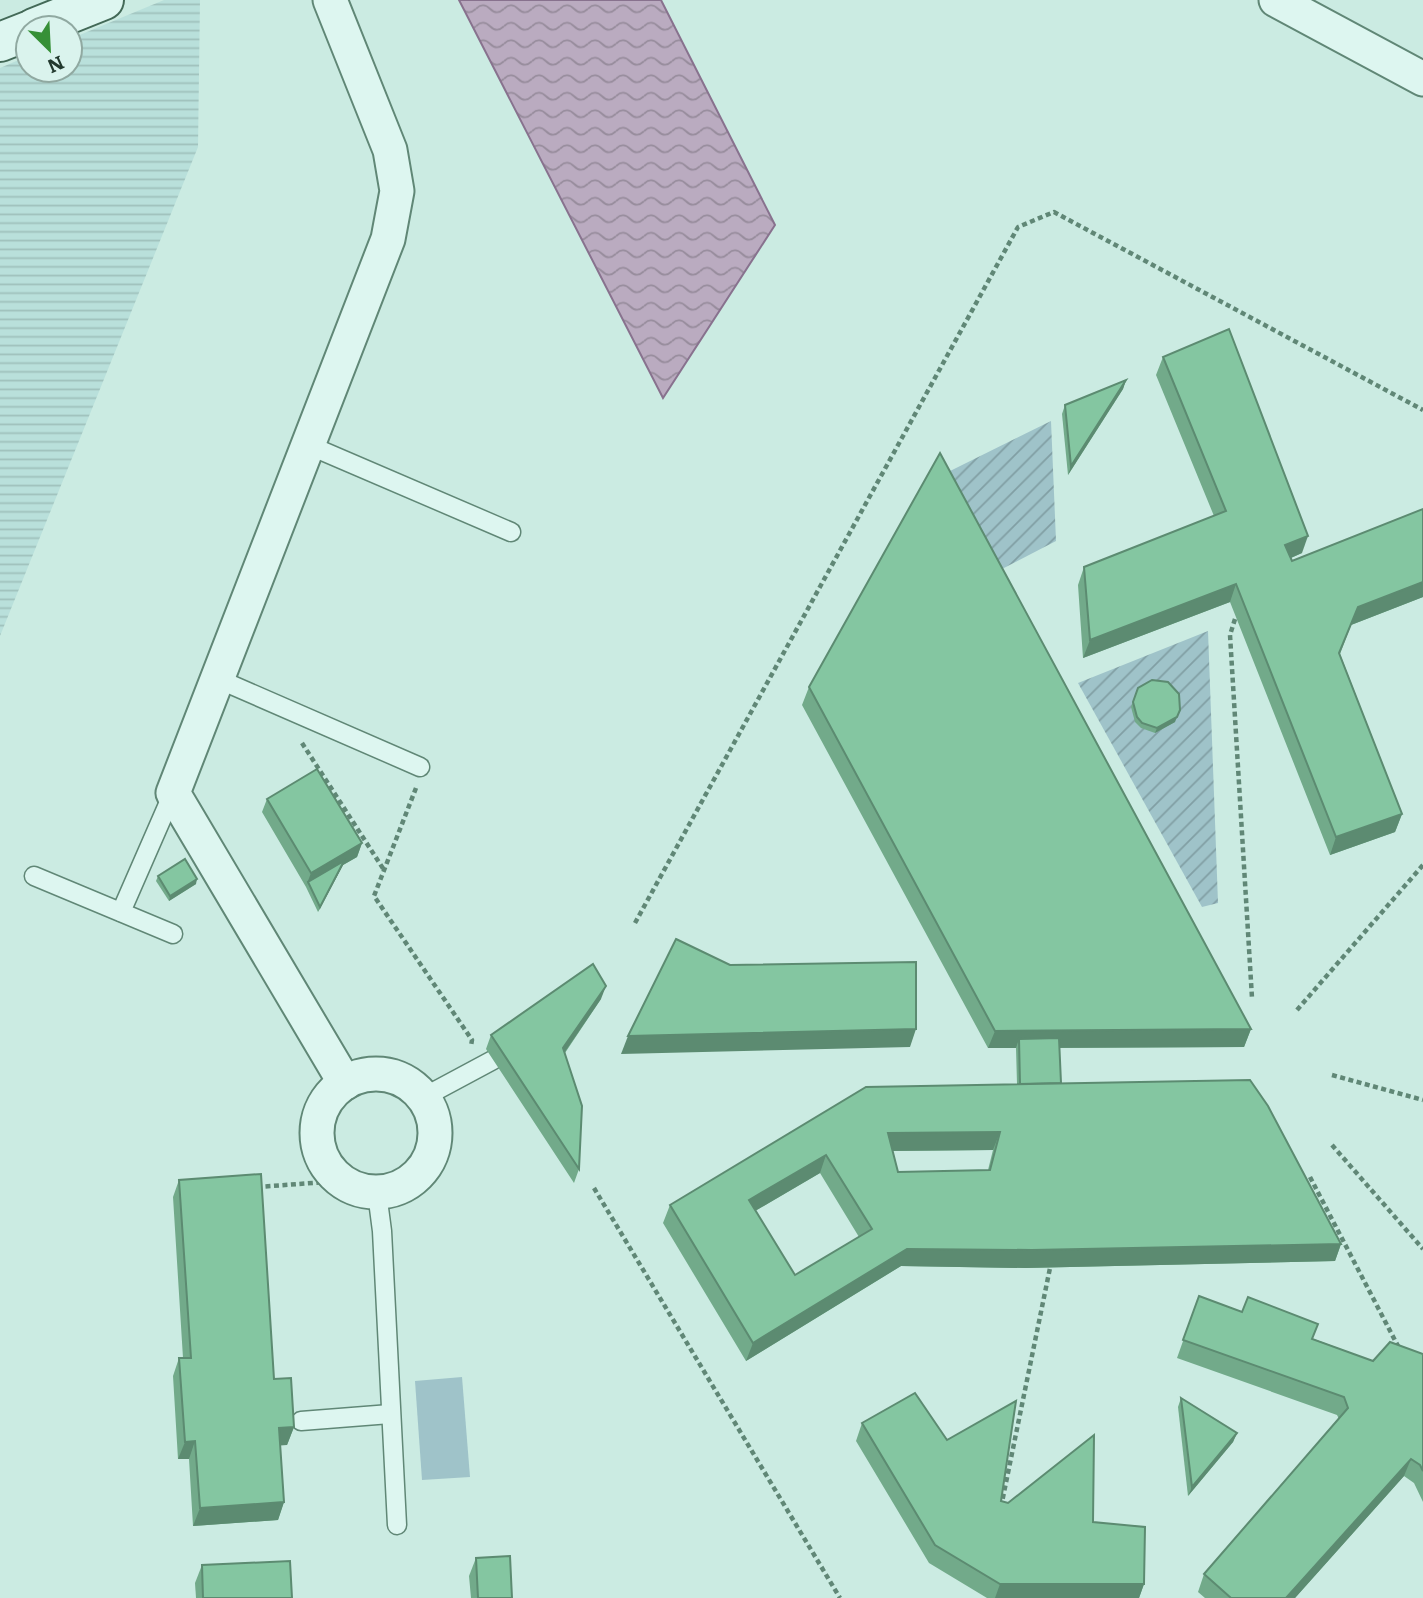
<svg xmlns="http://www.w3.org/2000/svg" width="1423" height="1598" viewBox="0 0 1423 1598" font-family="Literata,serif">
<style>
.farmland{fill:url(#farmland-rules)}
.garden{fill:url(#garden-furrows)}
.pitch{fill:#9fc3c9}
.water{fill:url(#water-waves);stroke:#88728e;stroke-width:2}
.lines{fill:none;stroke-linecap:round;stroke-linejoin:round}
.lane-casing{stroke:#608776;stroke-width:21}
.street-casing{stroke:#608776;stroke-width:37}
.secondary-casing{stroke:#436957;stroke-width:42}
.path{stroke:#608776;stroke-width:4.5;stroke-dasharray:5 3.5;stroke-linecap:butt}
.lane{stroke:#ddf6f0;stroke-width:18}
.street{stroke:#ddf6f0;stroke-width:33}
.secondary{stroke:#ddf6f0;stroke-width:38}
.wall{fill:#72aa8a;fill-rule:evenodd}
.shaded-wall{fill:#5c8b71}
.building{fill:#84c6a1;stroke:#5c8b71;stroke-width:2;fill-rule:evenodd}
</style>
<defs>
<pattern id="farmland-rules" width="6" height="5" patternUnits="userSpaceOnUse" patternTransform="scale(1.75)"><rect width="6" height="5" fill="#b9e0db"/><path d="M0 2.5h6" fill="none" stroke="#9fc1bc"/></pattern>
<pattern id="garden-furrows" width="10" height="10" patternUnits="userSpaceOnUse" patternTransform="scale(1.75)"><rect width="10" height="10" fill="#9fc3c9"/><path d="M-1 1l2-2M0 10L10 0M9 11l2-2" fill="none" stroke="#819fa4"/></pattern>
<pattern id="water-waves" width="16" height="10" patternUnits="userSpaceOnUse" patternTransform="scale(1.75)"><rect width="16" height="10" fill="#baabc0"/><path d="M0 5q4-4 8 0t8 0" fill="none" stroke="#978c9c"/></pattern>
</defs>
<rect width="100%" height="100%" fill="#cbebe2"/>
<polygon class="farmland" points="164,0 200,0 198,147 0,636 0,68 28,56 28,70 70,70 70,39"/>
<g class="garden">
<polygon points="1051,421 1056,541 998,571 944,474"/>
<polygon points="1208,631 1218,903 1202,907 1078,683"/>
</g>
<polygon class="pitch" points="462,1377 470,1477 422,1480 415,1381"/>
<polygon class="water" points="459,0 661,0 775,225 663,398"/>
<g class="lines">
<defs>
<g id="lane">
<polyline points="306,444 511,532"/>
<polyline points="218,679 420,767"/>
<polyline points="34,876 173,934"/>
<polyline points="121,912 173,793"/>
<polyline points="424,1097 493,1060"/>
<polyline points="377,1193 382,1231 397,1525"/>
<polyline points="301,1421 390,1414"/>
</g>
<g id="street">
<polyline points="330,0 390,150 397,191 388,239 173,793 345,1083"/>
<polyline points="1276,0 1423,79"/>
<circle cx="376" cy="1133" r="59"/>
</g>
<g id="secondary">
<polyline points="34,28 104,0"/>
<polyline points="0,42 28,31"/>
</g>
</defs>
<use href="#lane" class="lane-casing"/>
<use href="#street" class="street-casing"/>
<use href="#secondary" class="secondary-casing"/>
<g class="path">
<polyline points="1235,619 1230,635 1252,998"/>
<polyline points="302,743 384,870"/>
<polyline points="416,788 374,896 472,1040 471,1046"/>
<polyline points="635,923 1018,227 1054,212 1423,410"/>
<polyline points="1297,1010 1423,865"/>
<polyline points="1332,1075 1423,1100"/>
<polyline points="1332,1145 1423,1249"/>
<polyline points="1310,1177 1400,1350"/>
<polyline points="257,1187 340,1181"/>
<polyline points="594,1188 840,1598"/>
<polyline points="1001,1507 1050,1268"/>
</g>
<use href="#lane" class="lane"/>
<use href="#street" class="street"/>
<use href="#secondary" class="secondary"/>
</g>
<g class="wall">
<polygon points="1163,357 1302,553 1291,558 1292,561 1423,509 1423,597 1351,625 1340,654 1402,814 1395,832 1330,855 1230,602 1083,658 1078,585 1084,567 1214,516 1156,375"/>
<polygon points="1126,380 1123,389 1068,475 1062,414 1065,405"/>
<path d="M809,687l442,342 -7,18 -185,1 2,35 280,161 -6,17 -310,7 -124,-2 -155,95 -83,-138 7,-18 347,-121 -1,-36h-28l-186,-343zM993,1150l-5,20 -90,2 -5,-21zM820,1173l39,64 -64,38 -40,-64z"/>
<polygon points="1138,688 1175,722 1155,733 1141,728 1135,722 1131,707"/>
<polygon points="267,799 362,843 357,857 343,865 318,912 306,887 262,812"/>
<polygon points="158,876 196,884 169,901 156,881"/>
<polygon points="601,999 565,1053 579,1169 574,1183 486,1049 491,1035"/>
<polygon points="179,1180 274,1379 294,1427 287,1445 280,1445 284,1502 278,1520 193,1526 189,1459 178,1459 173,1376 179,1358 183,1358 173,1197"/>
<polygon points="1199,1296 1373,1361 1423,1354 1423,1502 1414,1483 1404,1476 1295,1598 1205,1598 1198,1592 1204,1574 1339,1419 1337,1415 1177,1358"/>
<polygon points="1181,1398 1237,1433 1233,1442 1188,1496 1178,1407"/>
<polygon points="862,1423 947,1440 1001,1501 1093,1522 1144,1584 1139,1598 987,1598 929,1563 856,1441"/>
<polygon points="476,1558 512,1598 471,1598 469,1576"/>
<polygon points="202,1565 292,1598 196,1598 195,1583"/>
</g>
<g class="shaded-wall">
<polygon points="1126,380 1123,389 1068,475 1071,466"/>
<polygon points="1308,536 1302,553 1279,563 1285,545"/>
<polygon points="1423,582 1423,597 1351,625 1333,671 1358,607"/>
<polygon points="1236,584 1230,602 1083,658 1090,640"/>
<polygon points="1180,710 1175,722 1155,733 1157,728"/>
<polygon points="1402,814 1395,832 1330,855 1336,837"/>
<polygon points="362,843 357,857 343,865 318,912 320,907 308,882 306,886 311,873"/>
<polygon points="197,879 196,884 169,901 170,896"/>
<polygon points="606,986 601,999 558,1062 563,1048"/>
<polygon points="916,1029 910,1047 621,1054 628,1036"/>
<polygon points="1251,1029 1244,1047 1019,1048 1019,1039 1016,1048 988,1048 995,1031"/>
<polygon points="1000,1132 993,1150 882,1151 888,1133"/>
<polygon points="826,1155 820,1173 743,1218 749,1200"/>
<polygon points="1341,1244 1335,1261 1025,1268 901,1266 746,1361 753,1343 907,1249"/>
<polygon points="294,1427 287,1445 273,1446 279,1428"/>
<polygon points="1237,1433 1233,1442 1188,1496 1192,1487"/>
<polygon points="195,1441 189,1459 178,1459 185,1442"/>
<polygon points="1411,1459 1404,1476 1295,1598 1286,1598"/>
<polygon points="284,1502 278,1520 193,1526 200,1508"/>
<polygon points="1000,1584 1144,1584 1139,1598 995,1598"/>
</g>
<g class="building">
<polygon points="1229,329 1308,536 1285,545 1292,561 1423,509 1423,582 1358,607 1339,653 1402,814 1336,837 1236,584 1090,640 1084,567 1226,511 1163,357"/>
<polygon points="1126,380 1071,466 1065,405"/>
<polygon points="940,453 1251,1029 995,1031 809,687"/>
<polygon points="1152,680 1168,682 1179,694 1180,710 1177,717 1157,728 1142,723 1137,717 1133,702 1138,688"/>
<polygon points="317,769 362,843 311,873 267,799"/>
<polygon points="185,859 197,879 170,896 158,876"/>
<polygon points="344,861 320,907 308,882"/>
<polygon points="676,939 730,965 916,962 916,1029 628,1036"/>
<polygon points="593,964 606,986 563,1048 582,1106 579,1169 491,1035"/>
<polygon points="1059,1038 1061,1083 1020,1084 1019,1039"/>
<path d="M1250,1080l18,26 73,138 -309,6 -125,-1 -154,94 -83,-138 196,-118zM1000,1132l-10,38 -92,2 -10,-39zM826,1155l46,74 -77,46 -46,-75z"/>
<polygon points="261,1174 274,1379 291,1378 294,1427 279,1428 284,1502 200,1508 195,1441 185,1442 179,1358 191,1358 179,1180"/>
<polygon points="1199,1296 1242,1312 1248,1297 1318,1324 1312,1339 1373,1361 1390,1342 1423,1354 1423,1471 1420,1465 1411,1459 1286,1598 1231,1598 1204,1574 1348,1408 1344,1397 1183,1340"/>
<polygon points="915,1393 947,1440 1016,1401 1001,1501 1008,1503 1094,1435 1093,1522 1145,1527 1144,1584 1000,1584 935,1545 862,1423"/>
<polygon points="1181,1398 1237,1433 1192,1487"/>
<polygon points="510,1556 512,1598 478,1598 476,1558"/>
<polygon points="290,1561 292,1598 203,1598 202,1565"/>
</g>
<g transform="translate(49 49) rotate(156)"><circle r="33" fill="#daf3ed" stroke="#90a9a1" stroke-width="2"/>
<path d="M0-5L12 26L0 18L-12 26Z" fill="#369037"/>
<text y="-10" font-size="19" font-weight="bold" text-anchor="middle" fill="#22392e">N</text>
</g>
</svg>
